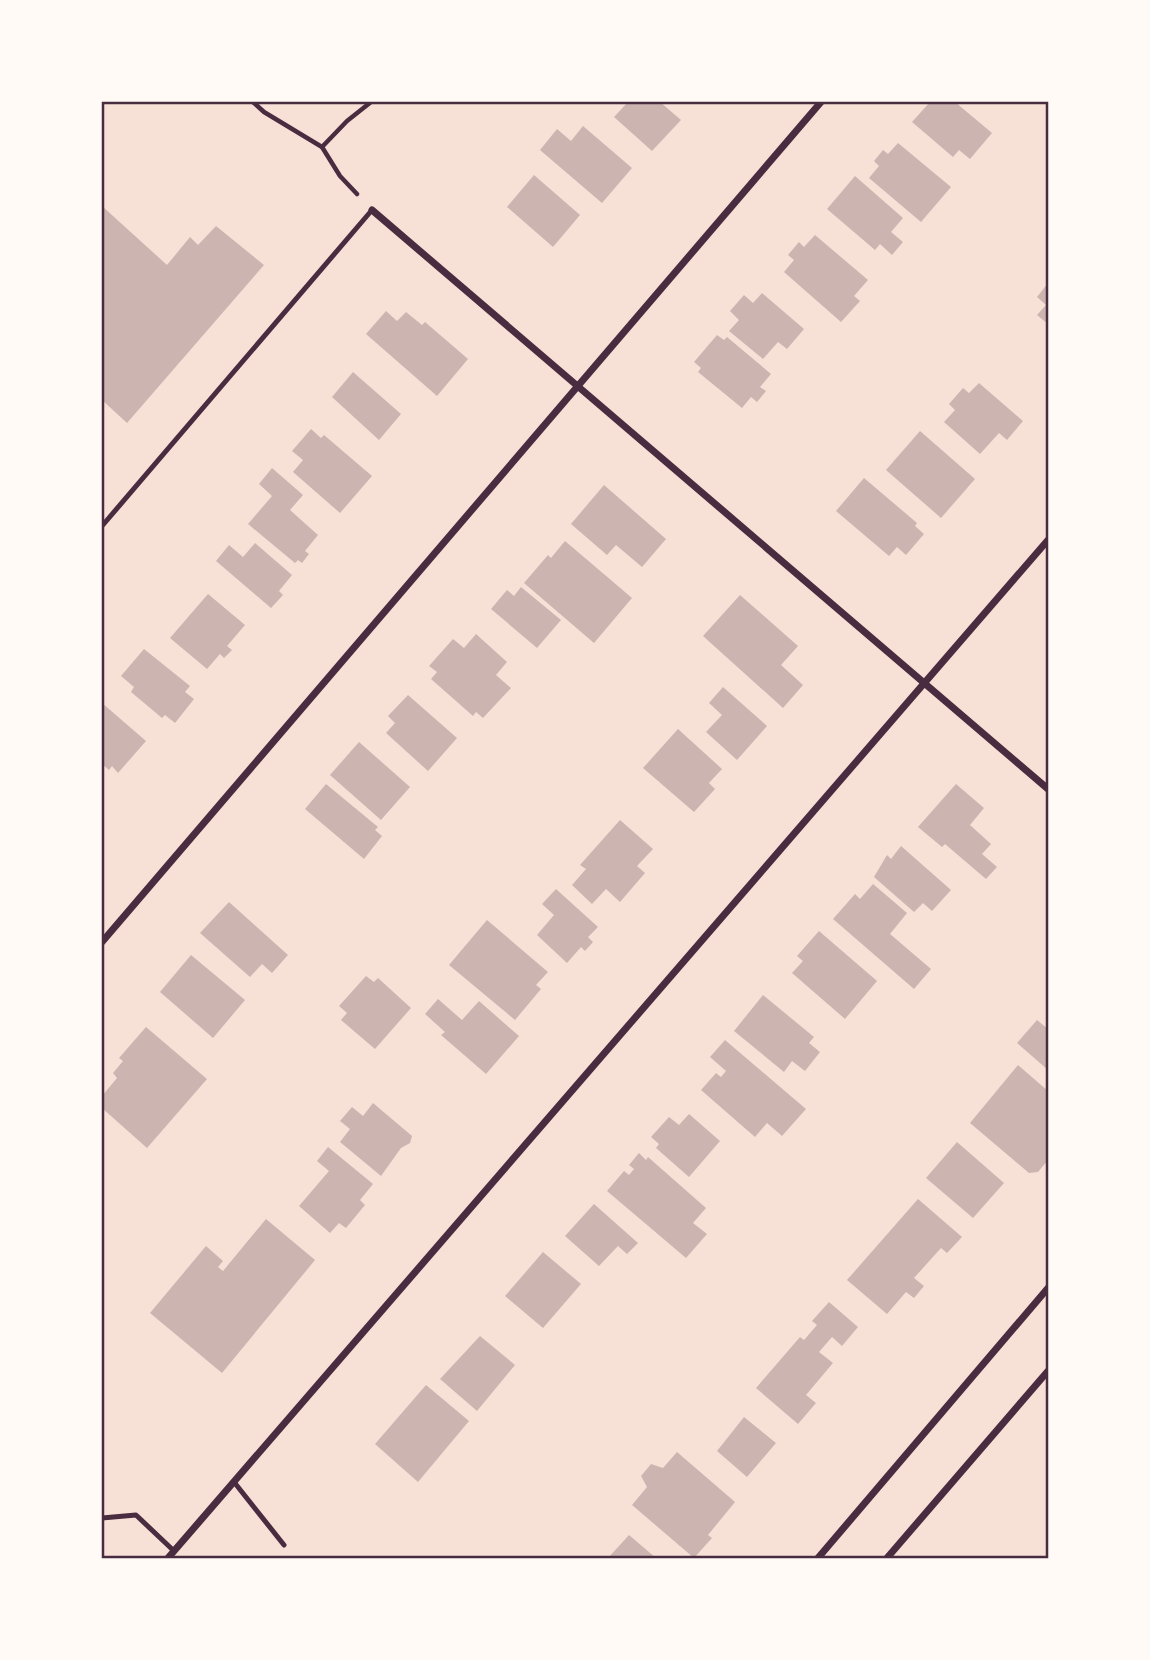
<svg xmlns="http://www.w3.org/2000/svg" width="1150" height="1660" viewBox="0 0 1150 1660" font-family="Ubuntu,sans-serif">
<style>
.building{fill:#ccb4b1}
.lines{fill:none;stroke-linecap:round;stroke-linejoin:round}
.path{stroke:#4a2c40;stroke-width:4.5}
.service{stroke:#4a2c40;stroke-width:5}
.minor{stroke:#4a2c40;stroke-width:7}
.neatline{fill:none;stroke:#4a2c40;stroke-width:2.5}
</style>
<rect width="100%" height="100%" fill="#f7e1d7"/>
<g class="building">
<polygon points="628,102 660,102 681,120 652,151 614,117"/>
<polygon points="930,102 955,102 992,133 970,159 959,150 953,157 912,122"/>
<polygon points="583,126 632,168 602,203 540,150 557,129 571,141"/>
<polygon points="898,143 951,187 921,222 869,178 879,166 874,161 883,150 888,154"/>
<polygon points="534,175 580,215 553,247 507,207"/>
<polygon points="855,176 903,218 891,232 903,242 892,255 880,244 875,250 827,209"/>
<polygon points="102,206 167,265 190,237 198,245 216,226 264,265 127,423 102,400"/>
<polygon points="815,235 868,280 854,296 860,301 841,322 784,272 794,260 788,255 799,242 804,247"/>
<polygon points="1048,283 1048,324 1037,315 1046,305 1037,297"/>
<polygon points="762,293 804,329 787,349 778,342 763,359 729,331 739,320 730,311 744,295 753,303"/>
<polygon points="386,311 397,321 406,312 422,325 425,322 468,359 437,396 366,334"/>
<polygon points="717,335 724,340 727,337 771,374 760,387 766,391 757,402 751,397 742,408 698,372 701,368 694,362"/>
<polygon points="353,372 401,414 379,440 332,397"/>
<polygon points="979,383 1023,421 1007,440 999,433 980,454 944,422 955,410 949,404 963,388 969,393"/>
<polygon points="311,429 321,438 324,435 372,476 340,513 293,472 303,460 292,451"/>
<polygon points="920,431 975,479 941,518 886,470"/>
<polygon points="272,468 303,495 290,510 318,535 305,551 309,554 302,563 298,560 295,563 248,524 272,496 259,484"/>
<polygon points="864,478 917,523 915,526 924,534 906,555 897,547 889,556 836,511"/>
<polygon points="604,485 666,539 642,567 616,545 607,555 571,524"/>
<polygon points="565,541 632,598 594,643 524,583 548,555 551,558"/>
<polygon points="255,543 292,575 279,591 283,595 271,608 216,561 229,545 243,557"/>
<polygon points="521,587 561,620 537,648 491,609 507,590 514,596"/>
<polygon points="208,594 245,625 227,646 232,650 224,658 220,654 207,669 170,638"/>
<polygon points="740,595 798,646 781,665 803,685 783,708 703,636"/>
<polygon points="476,634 507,662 496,675 511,688 483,718 476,712 473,716 431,679 437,672 429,666 453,639 464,648"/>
<polygon points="144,649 190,686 185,692 194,699 175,723 165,715 162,718 131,692 134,687 121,676"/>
<polygon points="723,687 767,726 737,760 706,732 722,715 709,703"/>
<polygon points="408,695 457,738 428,771 386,733 395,723 388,716"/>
<polygon points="102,703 146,741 118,773 112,766 109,770 102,764"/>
<polygon points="678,729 722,769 709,783 715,789 694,812 643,768"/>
<polygon points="359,742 410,787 381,820 330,775"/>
<polygon points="326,784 378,827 375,830 382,836 364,859 305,809"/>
<polygon points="956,784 984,808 970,825 991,844 982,854 997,867 986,879 945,844 942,847 918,827"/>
<polygon points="620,820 653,849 637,866 645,873 620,902 606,889 592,904 572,885 586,869 580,865"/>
<polygon points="901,846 951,890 932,911 923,903 914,912 874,877 887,855 891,859"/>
<polygon points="873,884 907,913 890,934 931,969 914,989 833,919 855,894 860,899"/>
<polygon points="556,889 598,927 588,937 593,942 585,951 581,947 567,963 537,935 554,915 542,904"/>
<polygon points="229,902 288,955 272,973 262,964 250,977 200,933"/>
<polygon points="487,920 548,972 536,985 541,989 515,1020 449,965"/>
<polygon points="819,931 877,981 845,1019 792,973 803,961 797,956"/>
<polygon points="191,955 245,1000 213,1038 160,992"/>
<polygon points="366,976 374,982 378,978 411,1008 375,1049 341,1020 347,1013 339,1006"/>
<polygon points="763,995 814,1037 809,1043 820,1052 805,1071 792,1061 784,1072 734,1031"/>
<polygon points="438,999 462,1020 479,1001 519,1036 486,1074 441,1035 445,1032 425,1014"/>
<polygon points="1037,1020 1048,1029 1048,1070 1017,1043"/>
<polygon points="146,1027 207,1079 147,1148 102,1108 102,1096 117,1078 113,1073 123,1061 119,1058"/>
<polygon points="725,1040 806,1109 782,1136 767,1123 755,1137 701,1090 716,1073 721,1077 726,1071 710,1057"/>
<polygon points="1018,1065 1048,1091 1048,1147 1046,1150 1048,1160 1038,1172 1029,1173 970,1123"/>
<polygon points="373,1103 412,1136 410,1143 401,1148 381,1176 340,1142 350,1129 340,1121 352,1107 363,1116"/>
<polygon points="689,1114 720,1141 689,1177 656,1148 659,1144 651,1137 669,1117 679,1125"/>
<polygon points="957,1142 1004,1183 973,1218 926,1178"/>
<polygon points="328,1147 373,1184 360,1200 365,1205 346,1228 339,1223 330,1233 299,1206 329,1171 317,1161"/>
<polygon points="639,1153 646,1160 648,1157 706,1208 693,1223 707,1234 686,1258 607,1191 624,1171 629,1175 634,1169 629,1165"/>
<polygon points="918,1199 962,1237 947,1253 941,1248 914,1278 924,1286 914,1298 906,1292 887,1314 847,1280"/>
<polygon points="594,1204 638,1243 627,1254 618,1246 599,1266 565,1236"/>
<polygon points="266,1219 315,1260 222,1373 150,1313 206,1246 223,1261 218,1267 223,1271"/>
<polygon points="543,1252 581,1284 543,1328 505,1296"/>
<polygon points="829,1302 858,1327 842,1346 832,1337 819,1352 833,1363 806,1395 816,1403 798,1424 756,1388 800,1337 804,1340 817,1325 812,1321"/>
<polygon points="480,1336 515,1365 477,1411 440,1379"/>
<polygon points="426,1385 469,1421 418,1482 375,1444"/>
<polygon points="744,1417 776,1443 747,1477 717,1451"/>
<polygon points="677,1452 735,1502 708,1535 712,1538 694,1558 632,1505 647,1487 641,1476 651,1464 663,1468"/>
<polygon points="629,1535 656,1558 608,1558"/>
</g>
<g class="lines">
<g class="path">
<polyline points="253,102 264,112 322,147 340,176 357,194"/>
<polyline points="322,147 347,121 371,102"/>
</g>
<g class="service">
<polyline points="102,526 372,210"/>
<polyline points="234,1482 284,1545"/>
<polyline points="102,1518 136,1515 174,1551"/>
</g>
<g class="minor">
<polyline points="372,210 1048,789"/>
<polyline points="102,942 821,102"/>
<polyline points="168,1558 1048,540"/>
<polyline points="818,1558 1048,1288"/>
<polyline points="887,1558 1048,1371"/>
</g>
</g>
<rect width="1150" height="1660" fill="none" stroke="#fffaf5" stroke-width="206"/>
<rect x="103" y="103" width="944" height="1454" class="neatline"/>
</svg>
